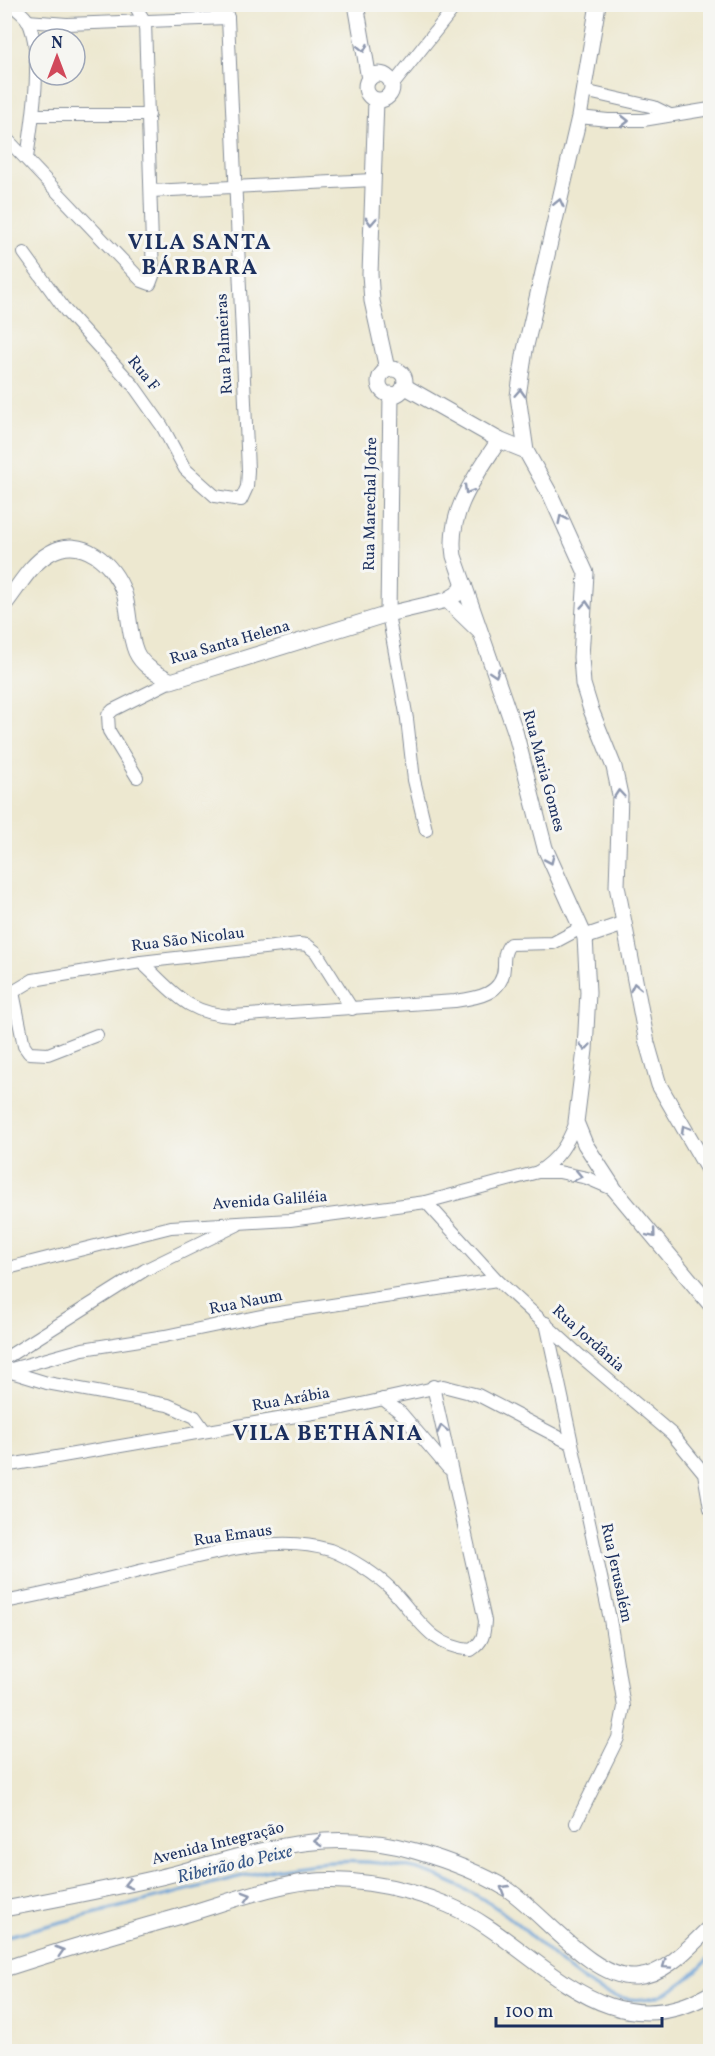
<svg xmlns="http://www.w3.org/2000/svg" width="715" height="2056" viewBox="0 0 715 2056" font-family="Vollkorn,serif">
<style>
.lines{fill:none;stroke-linecap:round;stroke-linejoin:round}
.stream{stroke:#69a1d7;stroke-width:3}
.minor-casing{stroke:#848c97;stroke-width:14}
.tertiary-casing{stroke:#848c97;stroke-width:17}
.minor{stroke:#fff;stroke-width:12}
.tertiary{stroke:#fff;stroke-width:15}
.oneway{stroke:#8d97ae}
.labels{text-anchor:middle;dominant-baseline:central;stroke-width:6;stroke-linejoin:round;paint-order:stroke}
.street-label{font-size:16px;fill:#1b2f5e;stroke:#f6f6f2}
.water-label{font-size:18px;font-style:italic;fill:#365788;stroke:#f6f6f2}
.district-label{font-size:22px;font-weight:bold;letter-spacing:1.5px;fill:#1b2f5e;stroke:#f6f6f2}
</style>
<rect width="100%" height="100%" fill="#f6f6f2"/>
<filter id="ink" filterUnits="userSpaceOnUse"><feTurbulence type="fractalNoise" baseFrequency=".0167" numOctaves="2"/><feDisplacementMap in="SourceGraphic" scale="12" xChannelSelector="R" yChannelSelector="G"/><feConvolveMatrix kernelMatrix="1 2 1 2 8 2 1 2 1" color-interpolation-filters="sRGB"/></filter>
<filter id="wash" filterUnits="userSpaceOnUse"><feTurbulence type="fractalNoise" baseFrequency=".008" numOctaves="4" result="noise"/><feDisplacementMap in="SourceGraphic" scale="24" xChannelSelector="R" yChannelSelector="G"/><feGaussianBlur stdDeviation="1.35" result="paint"/><feColorMatrix in="noise" values="0 0 0 0 0 0 0 0 0 0 0 0 0 0 0 0 0 1.4 0 .05"/><feComposite in="paint" operator="in"/></filter>
<g filter="url(#wash)">
<rect width="100%" height="100%" fill="#ede8d0"/>
<g class="lines">
<path class="stream" d="M4,1937c56,-15 112,-29 168,-43 81,-21 162,-46 246,-24 34,10 69,29 96,51 42,34 92,101 154,71 15,-7 30,-23 42,-35"/>
</g>
</g>
<g filter="url(#ink)">
<g class="lines">
<defs>
<g id="minor">
<path d="M11,4c5,5 14,11 17,17 16,33 4,102 -1,137"/>
<polyline points="27,21 67,24 228,18"/>
<polyline points="392,86 457,4"/>
<polyline points="584,91 654,107 670,115"/>
<polyline points="33,115 149,115"/>
<polyline points="579,117 608,120 643,120 710,109"/>
<polyline points="4,136 142,281 150,284 153,276 145,22 134,4"/>
<polyline points="151,191 373,180"/>
<polyline points="24,253 66,311 133,385 162,426 185,469 215,496 241,500 247,487 248,470 228,18 224,4"/>
<polyline points="388,614 407,719 414,780 426,830"/>
<polyline points="137,777 109,731 108,715 113,710 171,681"/>
<path d="M141,962c33,30 45,52 92,54l222,-15c23,-3 48,-7 49,-34 0,-9 0,-16 6,-23l43,-1 28,-15"/>
<polyline points="13,992 24,1046 29,1053 48,1054 97,1035"/>
<polyline points="4,1003 13,992 33,980 141,962 299,944 307,945 316,952 352,1009"/>
<path d="M538,1172c21,-14 29,-27 38,-50"/>
<polyline points="426,1202 497,1280 578,1354 672,1434 704,1473 710,1508"/>
<polyline points="4,1269 171,1227 290,1220 426,1202 538,1172 559,1172 587,1178 615,1190"/>
<polyline points="546,1323 610,1619 624,1707 618,1738 576,1823"/>
<polyline points="4,1359 145,1270 237,1225"/>
<polyline points="4,1371 83,1349 165,1336 266,1315 497,1280"/>
<polyline points="8,1371 47,1383 168,1405 195,1417 205,1431"/>
<polyline points="383,1399 401,1413 448,1468"/>
<polyline points="4,1466 343,1408 443,1386 478,1395 570,1443"/>
<path d="M4,1602c55,-10 110,-25 164,-38 51,-12 110,-30 162,-14 19,7 47,25 61,39 26,27 39,58 80,61 12,-8 13,-15 14,-29l-52,-235"/>
</g>
<g id="tertiary">
<polyline points="356,4 369,79"/>
<circle cx="379" cy="87" r="13"/>
<polyline points="376,100 370,274 372,301 387,369"/>
<circle cx="392" cy="382" r="13"/>
<polyline points="404,386 499,440 526,451 551,496 586,573 581,657 583,684 591,710 614,767 620,795 617,886 647,1043 659,1085 710,1173"/>
<path d="M499,440c-23,36 -52,72 -45,116l61,175 30,117 40,89 3,55 -3,58 -9,72 9,22 30,46 95,114"/>
<polyline points="526,451 518,396 525,350 579,117 598,4"/>
<polyline points="447,600 479,631"/>
<path d="M4,605c14,-17 26,-41 46,-52 32,-19 64,11 74,40 6,19 4,40 12,59 7,15 21,21 35,29l217,-67 59,-14 10,-6 7,-10"/>
<polyline points="388,614 391,394"/>
<polyline points="585,937 623,924"/>
<path d="M4,1909c53,-10 105,-20 157,-32 89,-22 160,-53 254,-26 31,9 64,21 92,38 35,23 86,91 129,88 30,-2 54,-31 74,-50"/>
<path d="M4,1969c57,-19 113,-35 170,-51 38,-11 75,-25 114,-33 51,-11 112,0 160,20 88,37 152,151 262,89"/>
</g>
</defs>
<use href="#minor" class="minor-casing"/>
<use href="#tertiary" class="tertiary-casing"/>
<use href="#minor" class="minor"/>
<use href="#tertiary" class="tertiary"/>
</g>
<defs><path id="oneway-chevron" d="M-2-3.5L2.5 0L-2 3.5" fill="none" stroke-width="1.6" stroke-linecap="round" stroke-linejoin="round" transform="scale(1.5)"/></defs>
<g class="oneway">
<use href="#oneway-chevron" transform="translate(363 48) rotate(78)"/>
<use href="#oneway-chevron" transform="translate(625 121)"/>
<use href="#oneway-chevron" transform="translate(559 203) rotate(-77)"/>
<use href="#oneway-chevron" transform="translate(371 221) rotate(93)"/>
<use href="#oneway-chevron" transform="translate(520 393) rotate(-87)"/>
<use href="#oneway-chevron" transform="translate(468 490) rotate(121)"/>
<use href="#oneway-chevron" transform="translate(562 519) rotate(-116)"/>
<use href="#oneway-chevron" transform="translate(586 605) rotate(-86)"/>
<use href="#oneway-chevron" transform="translate(495 673) rotate(72)"/>
<use href="#oneway-chevron" transform="translate(619 794) rotate(-95)"/>
<use href="#oneway-chevron" transform="translate(550 860) rotate(66)"/>
<use href="#oneway-chevron" transform="translate(635 987) rotate(-101)"/>
<use href="#oneway-chevron" transform="translate(585 1047) rotate(95)"/>
<use href="#oneway-chevron" transform="translate(685 1129) rotate(-120)"/>
<use href="#oneway-chevron" transform="translate(578 1176) rotate(12)"/>
<use href="#oneway-chevron" transform="translate(652 1234) rotate(50)"/>
<use href="#oneway-chevron" transform="translate(442 1429) rotate(-102)"/>
<use href="#oneway-chevron" transform="translate(318 1841) rotate(177)"/>
<use href="#oneway-chevron" transform="translate(128 1884) rotate(167)"/>
<use href="#oneway-chevron" transform="translate(504 1889) rotate(-149)"/>
<use href="#oneway-chevron" transform="translate(247 1896) rotate(-16)"/>
<use href="#oneway-chevron" transform="translate(60 1951) rotate(-17)"/>
<use href="#oneway-chevron" transform="translate(666 1965) rotate(145)"/>
</g>
</g>
<g class="labels">
<g class="street-label">
<text transform="translate(225 344) rotate(-93)">Rua Palmeiras</text>
<text transform="translate(143 374) rotate(51)">Rua F</text>
<text transform="translate(371 504) rotate(-89)">Rua Marechal Jofre</text>
<text transform="translate(230 643) rotate(-16)">Rua Santa Helena</text>
<text transform="translate(543 771) rotate(75)">Rua Maria Gomes</text>
<text transform="translate(188 940) rotate(-7)">Rua São Nicolau</text>
<text transform="translate(270 1201) rotate(-4)">Avenida Galiléia</text>
<text transform="translate(246 1303) rotate(-11)">Rua Naum</text>
<text transform="translate(588 1339) rotate(42)">Rua Jordânia</text>
<text transform="translate(291 1400) rotate(-10)">Rua Arábia</text>
<text transform="translate(233 1536) rotate(-8)">Rua Emaus</text>
<text transform="translate(616 1573) rotate(78)">Rua Jerusalém</text>
<text transform="translate(218 1844) rotate(-14)">Avenida Integração</text>
</g>
<g class="water-label">
<text transform="translate(235 1865) rotate(-13)">Ribeirão do Peixe</text>
</g>
<g class="district-label">
<text x="200" y="243">VILA SANTA<tspan x="200" dy="25">BÁRBARA</tspan></text>
<text x="328" y="1434">VILA BETHÂNIA</text>
</g>
</g>
<rect width="715" height="2056" fill="none" stroke="#f6f6f2" stroke-width="24"/>
<g transform="translate(57 57)"><circle r="28" fill="#f6f6f2" stroke="#9ea6b7" stroke-width="1.5"/>
<path d="M0-4.5L10 22L0 15L-10 22Z" fill="#d1495b"/>
<text y="-9" font-size="16" font-weight="bold" text-anchor="middle" fill="#1b2f5e">N</text>
</g>
<path d="M496 2017v9h166v-9" fill="none" stroke="#1b2f5e" stroke-width="3"/>
<text x="505" y="2017" font-size="18" fill="#1b2f5e" stroke="#f6f6f2" stroke-width="4.5" paint-order="stroke">100 m</text>
</svg>
